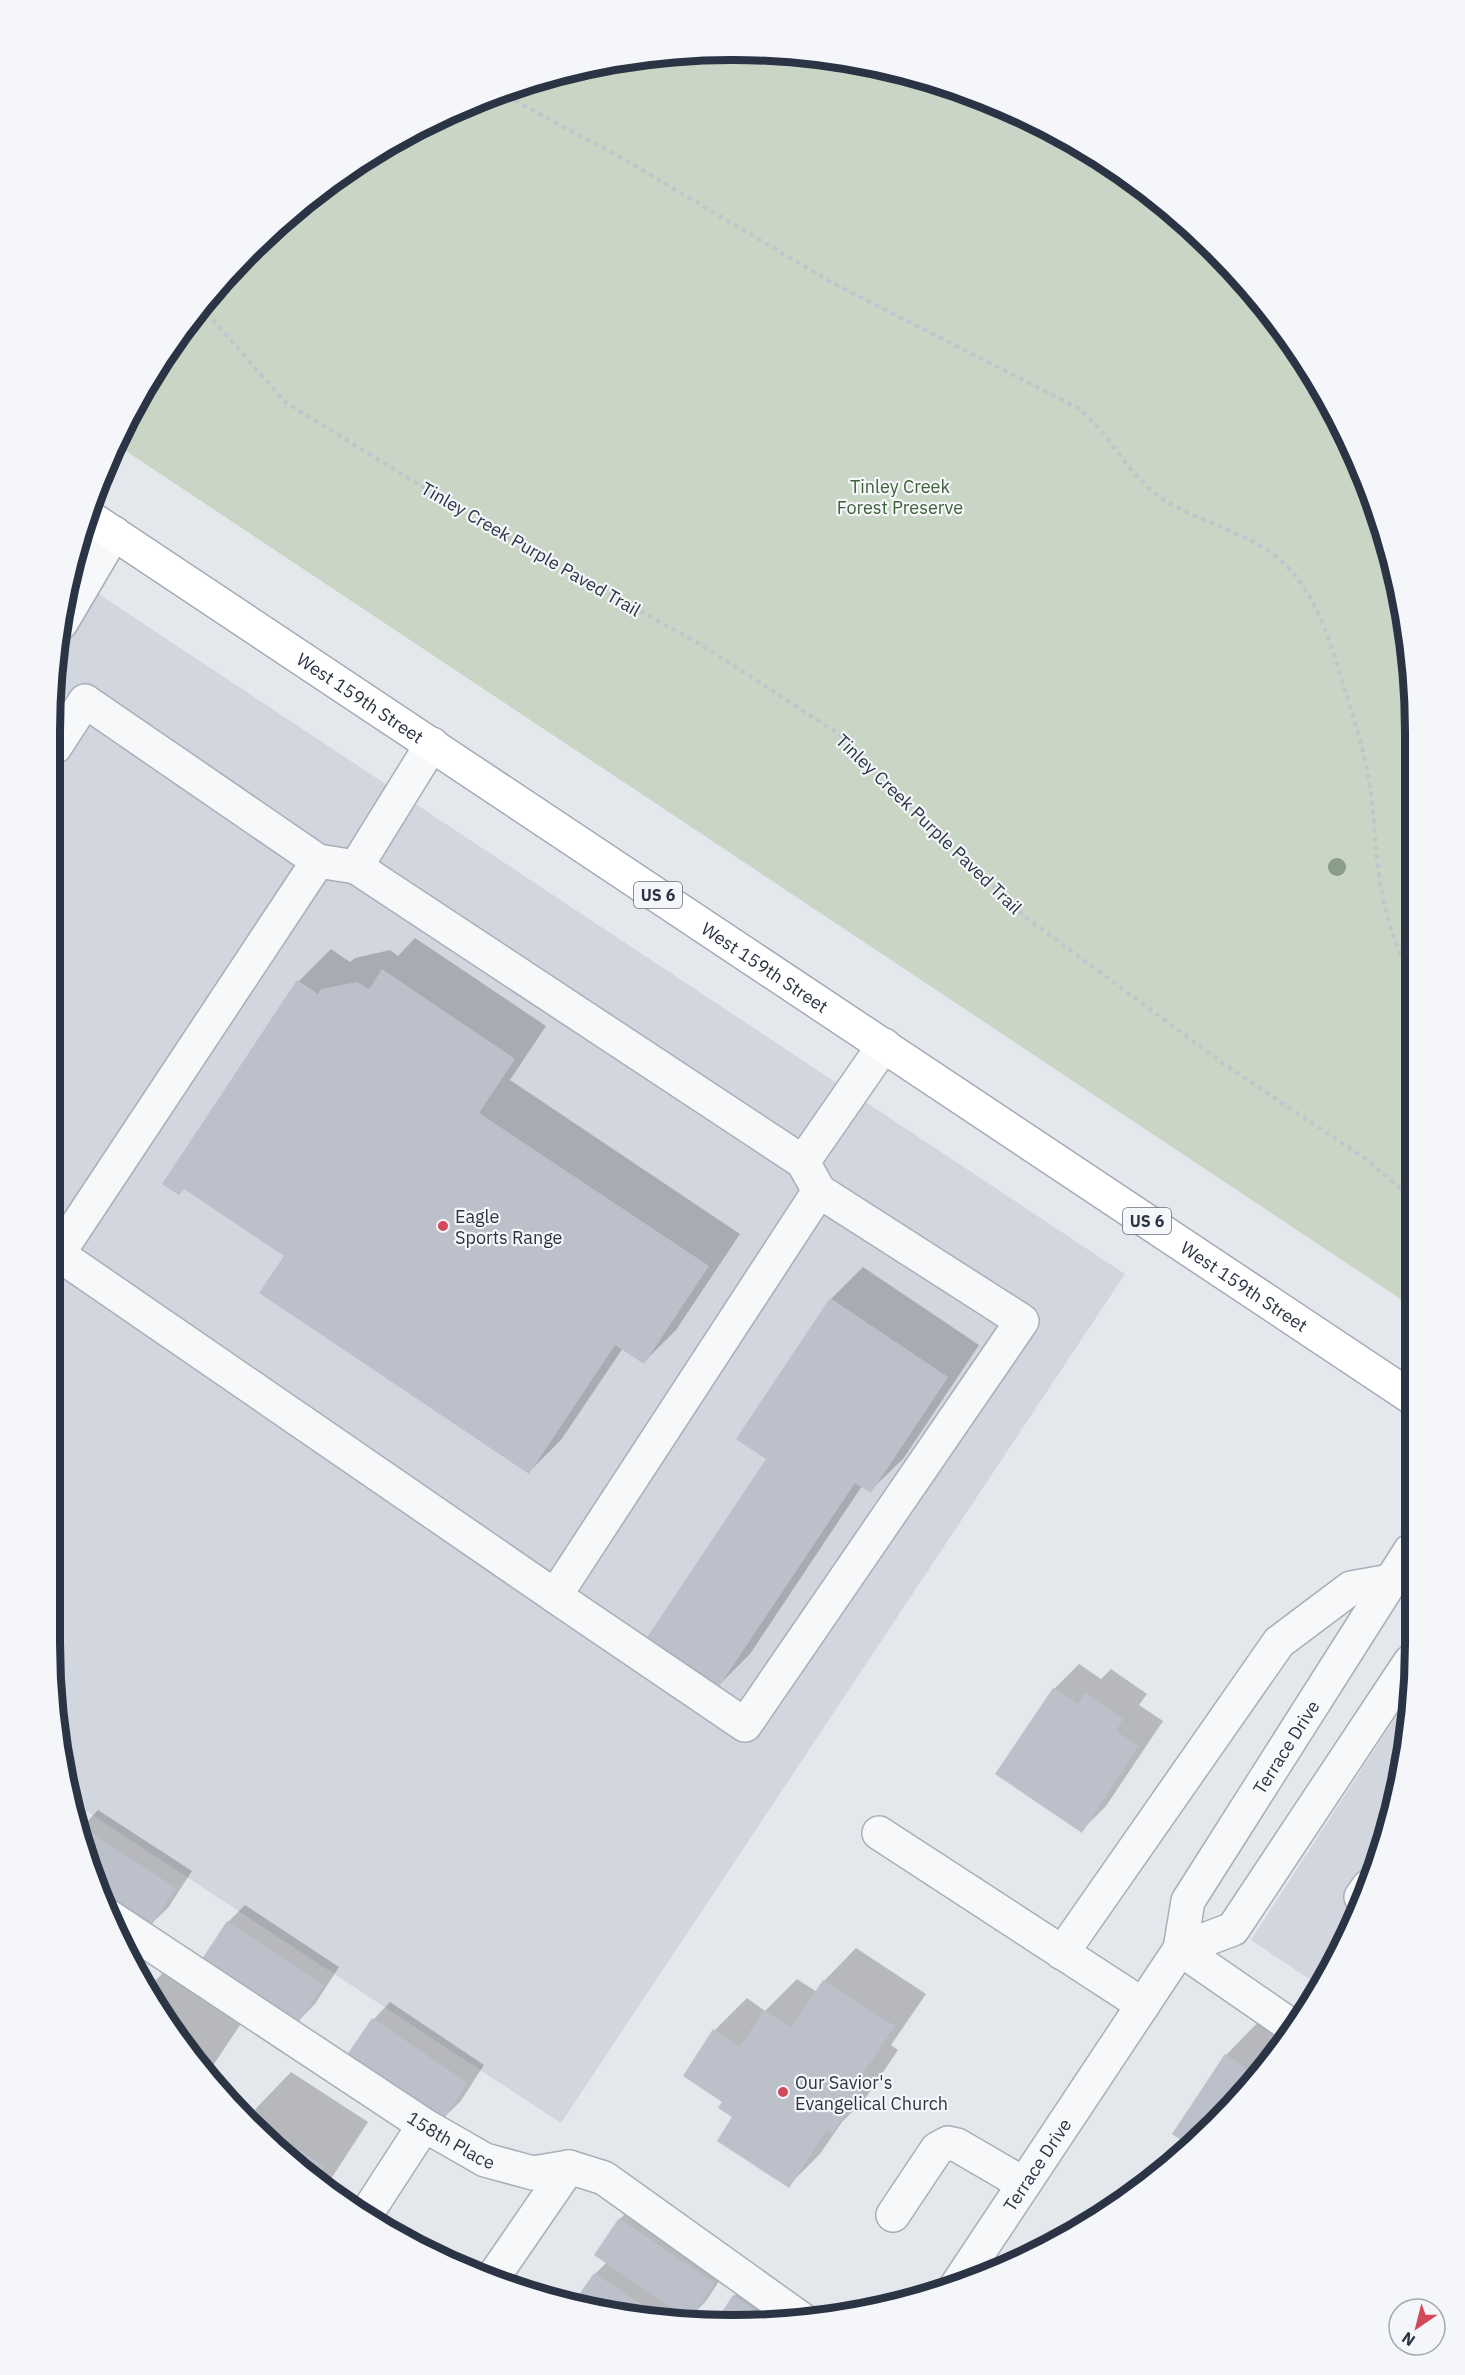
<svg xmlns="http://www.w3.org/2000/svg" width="1465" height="2375" viewBox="0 0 1465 2375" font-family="'IBM Plex Sans',sans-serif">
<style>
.built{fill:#d2d6de}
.green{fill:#c9d6c5}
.shadow{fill:#0003}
.building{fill:#bbc0ca}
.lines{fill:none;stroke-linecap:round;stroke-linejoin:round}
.minor-casing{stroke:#a9aeb7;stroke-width:36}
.major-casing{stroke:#a3abb8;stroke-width:36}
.path{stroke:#c2c5cb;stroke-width:4;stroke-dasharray:4.5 4.5;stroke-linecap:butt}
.minor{stroke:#f7f8fa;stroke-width:33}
.major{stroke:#fff;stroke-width:33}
.tree{fill:#899d89}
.poi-dot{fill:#d1495b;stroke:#f4f6f9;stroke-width:2}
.labels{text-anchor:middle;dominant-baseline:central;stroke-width:4.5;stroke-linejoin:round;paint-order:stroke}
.shield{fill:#f4f6f9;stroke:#676e7b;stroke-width:1.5}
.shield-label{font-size:16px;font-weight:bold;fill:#2b3445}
.park-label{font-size:18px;fill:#3f6138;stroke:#f4f6f9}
.street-label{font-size:18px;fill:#2b3445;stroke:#f4f6f9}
.poi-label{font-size:18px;fill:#2b3445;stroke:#f4f6f9;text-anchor:start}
.rim{fill:none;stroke:#2b3445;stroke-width:8}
</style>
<rect width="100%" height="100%" fill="#e4e7ec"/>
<g class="built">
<polygon points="73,577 1125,1274 561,2123 71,1801 55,1732 55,644"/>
<polygon points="1410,1695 1410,1731 1364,1904 1317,1984 1251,1940"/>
</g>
<polygon class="green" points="777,51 909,73 1034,120 1148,190 1246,282 1324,391 1392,555 1414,687 1411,1306 117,445 190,317 282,219 391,141 513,86 643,55"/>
<g class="shadow">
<polygon points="415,938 546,1026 510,1080 740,1234 676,1330 644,1362 623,1348 561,1440 529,1472 286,1256 185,1188 164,1183 299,981 331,949 350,962 355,958 390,950 398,956"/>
<polygon points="863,1267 979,1345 903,1459 870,1491 862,1486 750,1654 718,1686 769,1459 831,1299"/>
<polygon points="1079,1664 1101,1679 1111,1669 1147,1694 1139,1705 1163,1721 1106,1806 1081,1831 997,1774 1054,1689"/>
<polygon points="98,1810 192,1871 168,1908 151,1924 97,1889 86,1862 78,1831"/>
<polygon points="245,1905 339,1967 315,2004 298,2021 228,1922"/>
<polygon points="856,1948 926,1994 891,2045 898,2050 865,2099 842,2122 820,2154 788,2186 724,2101 715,2030 747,1998 765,2011 797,1979 817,1992 824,1981"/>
<polygon points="165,1971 242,2022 206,2076 190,2058 147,1989"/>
<polygon points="390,2002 484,2065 460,2102 443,2118 349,2055 374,2019"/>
<polygon points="1270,2010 1293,2026 1275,2058 1215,2126 1192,2145 1174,2133 1226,2055"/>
<polygon points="291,2072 368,2122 325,2188 245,2120"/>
<polygon points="637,2202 730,2265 706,2301 690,2318 687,2316 684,2321 600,2312 574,2306 595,2274 607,2262 620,2219"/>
<polygon points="751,2279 813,2320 732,2325 715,2324 734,2296"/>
</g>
<g class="building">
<polygon points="382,969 515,1059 479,1113 709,1266 644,1364 615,1345 529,1474 259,1293 284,1256 184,1189 179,1195 162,1184 297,980 318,994 321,989 357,982 369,989"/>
<polygon points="830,1298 948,1377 871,1493 855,1483 718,1688 646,1639 766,1459 736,1439"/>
<polygon points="1053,1688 1078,1704 1085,1693 1123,1719 1116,1731 1139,1746 1082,1833 995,1774"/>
<polygon points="80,1825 176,1888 151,1926 98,1891 86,1862 78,1829"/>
<polygon points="227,1921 324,1985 298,2023 202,1959"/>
<polygon points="823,1980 895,2026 860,2078 867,2082 833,2133 827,2130 789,2188 717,2141 732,2117 718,2108 722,2102 683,2076 713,2029 740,2047 764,2010 791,2028"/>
<polygon points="372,2018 468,2083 443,2120 347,2055"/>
<polygon points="1225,2054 1259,2076 1215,2126 1190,2146 1172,2134"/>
<polygon points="246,2115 325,2167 316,2180 250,2126 244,2119"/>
<polygon points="619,2218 715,2283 690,2320 594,2255"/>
<polygon points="594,2273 664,2319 600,2312 572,2305"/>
<polygon points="733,2295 775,2323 732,2325 714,2324"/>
</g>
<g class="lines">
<defs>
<g id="minor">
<polyline points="61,623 114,533"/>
<polyline points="432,744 356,867 318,861 58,1254 555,1596 819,1191 803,1162 884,1045"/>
<polyline points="55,747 85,701 318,861"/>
<polyline points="356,867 803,1162"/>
<polyline points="555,1596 745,1725 1022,1321 819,1191"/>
<polyline points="879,1833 1143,2005"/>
<polyline points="1361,1897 1368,1887"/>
<path id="s1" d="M108,1916l316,209 61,35 48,13 36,-6 35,11 200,143"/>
<polyline points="1180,1949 1233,1929 1410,1662"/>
<polyline points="1180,1949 1293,2027"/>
<polyline points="1062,1953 1279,1642 1351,1588 1390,1581"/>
<polyline points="893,2215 937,2149 948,2143 957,2145 1024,2184"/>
<polyline points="365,2216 424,2125"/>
<polyline points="492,2279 569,2167"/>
<path id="s2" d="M955,2288l225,-339 8,-48 222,-350"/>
</g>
<g id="major">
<path id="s3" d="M89,517l1322,880"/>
</g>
</defs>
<use href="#minor" class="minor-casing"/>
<use href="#major" class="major-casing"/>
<g class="path">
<path d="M499,92l130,70 200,119 249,127c33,26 50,69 86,92 34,21 74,30 106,52 46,32 60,91 76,141 9,30 19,61 24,93 3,20 4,42 6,63 4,44 14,91 37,130"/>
<polyline points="201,306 285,402 470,516 705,647 839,734 1024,916 1224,1064 1366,1159 1412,1198"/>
</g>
<use href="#minor" class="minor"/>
<use href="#major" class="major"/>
</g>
<circle class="tree" cx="1337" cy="867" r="9"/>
<g class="poi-dot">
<circle cx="443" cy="1226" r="6"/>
<circle cx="783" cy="2092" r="6"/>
</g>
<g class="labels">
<g class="shield">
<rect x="634" y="882" width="48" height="26" rx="4.5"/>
<rect x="1123" y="1208" width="48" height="26" rx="4.5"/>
</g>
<g class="shield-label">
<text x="658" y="895">US 6</text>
<text x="1147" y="1221">US 6</text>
</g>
<g class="park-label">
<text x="900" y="486">Tinley Creek<tspan x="900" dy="21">Forest Preserve</tspan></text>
</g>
<g class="street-label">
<text transform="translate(531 549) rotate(30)">Tinley Creek Purple Paved Trail</text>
<text stroke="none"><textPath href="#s3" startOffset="326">West 159th Street</textPath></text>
<text transform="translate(929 824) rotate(44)">Tinley Creek Purple Paved Trail</text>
<text stroke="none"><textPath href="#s3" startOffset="812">West 159th Street</textPath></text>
<text stroke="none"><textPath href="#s3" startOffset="1388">West 159th Street</textPath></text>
<text stroke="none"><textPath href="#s2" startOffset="638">Terrace Drive</textPath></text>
<text stroke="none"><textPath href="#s1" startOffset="410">158th Place</textPath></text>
<text stroke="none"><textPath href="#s2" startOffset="148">Terrace Drive</textPath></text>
</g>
<g class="poi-label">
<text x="455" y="1216">Eagle<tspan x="455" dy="21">Sports Range</tspan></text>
<text x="795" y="2082">Our Savior's<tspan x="795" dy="21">Evangelical Church</tspan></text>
</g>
</g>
<path d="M0 0H1465V2375H0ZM732 60H733A672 672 0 0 1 1405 732V1643A672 672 0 0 1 733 2315H732A672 672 0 0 1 60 1643V732A672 672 0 0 1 732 60Z" fill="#f4f6f9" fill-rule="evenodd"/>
<path class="rim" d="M732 60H733A672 672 0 0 1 1405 732V1643A672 672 0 0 1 733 2315H732A672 672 0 0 1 60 1643V732A672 672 0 0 1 732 60Z"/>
<g transform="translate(1417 2327) rotate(215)"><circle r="28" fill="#f4f6f9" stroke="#a4a8b1" stroke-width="1.5"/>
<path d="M0-4.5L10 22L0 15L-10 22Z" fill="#d1495b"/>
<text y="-9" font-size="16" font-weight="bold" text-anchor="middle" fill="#2b3445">N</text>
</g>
</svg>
